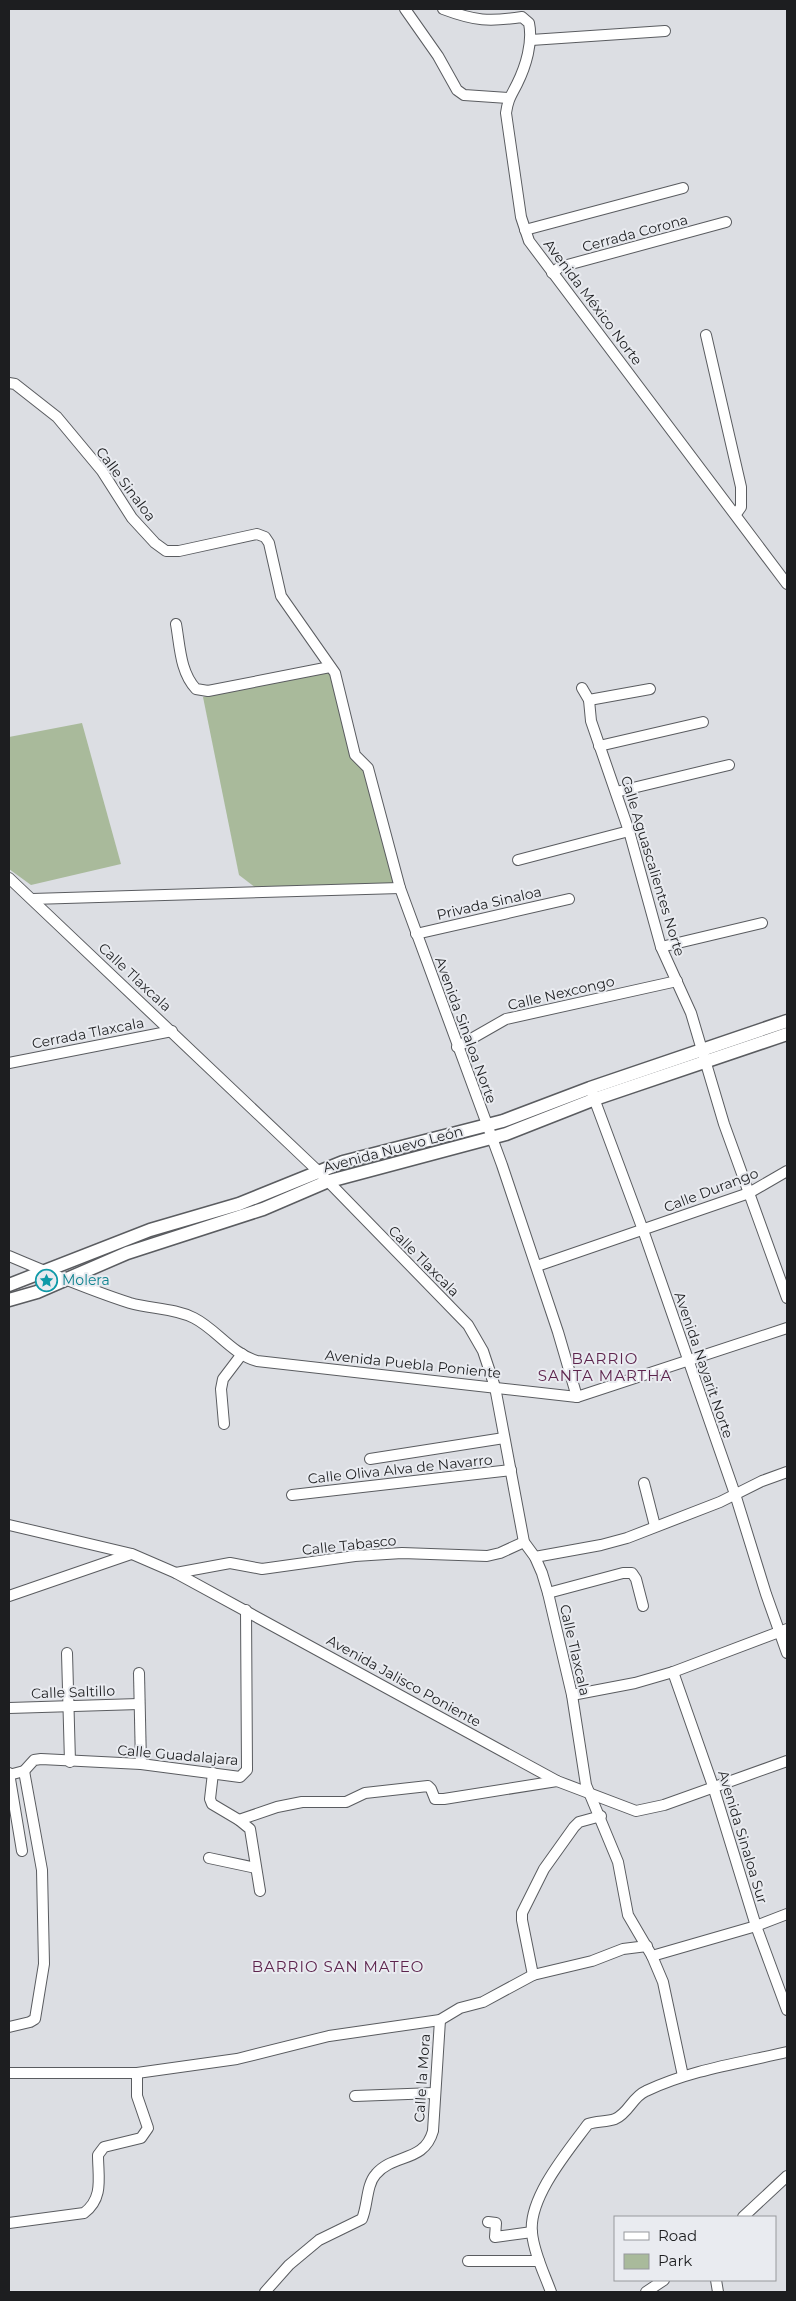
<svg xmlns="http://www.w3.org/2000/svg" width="796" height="2301" viewBox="0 0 796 2301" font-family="Montserrat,sans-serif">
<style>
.park{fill:#a9ba9b}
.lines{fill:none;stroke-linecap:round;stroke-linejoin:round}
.minor-casing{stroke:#5a5c60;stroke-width:12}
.major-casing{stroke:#5a5c60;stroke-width:15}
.minor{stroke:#fff;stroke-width:10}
.major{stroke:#fff;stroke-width:12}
.labels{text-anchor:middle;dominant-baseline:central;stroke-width:4;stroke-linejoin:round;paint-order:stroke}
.street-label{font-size:14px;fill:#1d1e20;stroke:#e9ebf0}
.culture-label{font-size:14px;fill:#0d838f;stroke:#e9ebf0;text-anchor:start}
.neighbourhood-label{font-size:15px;letter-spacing:1px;fill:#5d244d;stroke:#e9ebf0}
</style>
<rect width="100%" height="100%" fill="#dcdee3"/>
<g class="park">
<polygon points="331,671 362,763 394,884 256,888 239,875 203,697"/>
<polygon points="82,723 121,864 31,885 9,869 9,737"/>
<polygon points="486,1130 488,1136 335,1177 323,1173"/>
</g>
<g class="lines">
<defs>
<g id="minor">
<polyline points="405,9 438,56 457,90 464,95 508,98"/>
<path d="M443,9c32,12 46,13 79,8l7,6c4,19 -3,43 -12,61 -6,12 -9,15 -11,29l15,104 8,24 258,343"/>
<polyline points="531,40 665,31"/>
<polyline points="525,230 683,188"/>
<polyline points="552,273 560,267 726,222"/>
<polyline points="706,335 741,487 741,507 736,514"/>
<polyline points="9,383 15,384 57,417 102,471 132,518 155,543 166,551 179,551 257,534 265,537 269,543 281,596 335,673 355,755 368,768 400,888 502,1165 558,1332 577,1397"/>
<path d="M176,624c4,22 4,48 20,65l12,2 122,-24"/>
<polyline points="582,688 589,700 591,721 629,831 661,947 691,1013 724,1124 787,1298"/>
<polyline points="589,700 650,689"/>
<polyline points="599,746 703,722"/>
<polyline points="616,792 729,765"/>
<polyline points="518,860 629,831"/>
<polyline points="9,878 319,1172 468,1325 483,1351 495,1387 524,1542 535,1557 542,1573 548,1593 572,1695 586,1785 618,1862 628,1915 652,1956 663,1982 683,2076"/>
<polyline points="32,899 400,888"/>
<polyline points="416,934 569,899"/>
<polyline points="661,947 762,923"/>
<polyline points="457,1047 506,1019 677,981"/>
<polyline points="9,1063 172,1031"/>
<polyline points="592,1093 643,1230 735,1494 766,1594 787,1653"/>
<path d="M9,1256c40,17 80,34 121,47 21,6 44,5 64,15 22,11 38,36 63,43l320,36 210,-69"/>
<polyline points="537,1266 749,1193 787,1171"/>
<polyline points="224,1424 221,1389 223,1379 242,1354"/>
<polyline points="370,1459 504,1438"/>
<polyline points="644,1483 655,1526"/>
<polyline points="292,1495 511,1470"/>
<polyline points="9,1525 132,1554 176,1573 557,1781 636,1811 664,1805 787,1761"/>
<polyline points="535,1557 601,1545 627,1538 720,1502 762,1481 787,1472"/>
<polyline points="176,1573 230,1563 262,1569 355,1556 402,1553 487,1556 500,1553 524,1542"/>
<polyline points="548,1593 623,1573 632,1573 636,1579 643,1606"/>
<polyline points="9,1596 131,1554"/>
<polyline points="67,1653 70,1762"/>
<polyline points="673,1672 713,1786 756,1926 787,2010"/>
<polyline points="139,1673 141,1764"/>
<polyline points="572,1695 635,1683 673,1672 787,1629"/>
<polyline points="9,1708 139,1704"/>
<polyline points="9,1773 22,1851"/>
<polyline points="213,1773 210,1799 212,1804 239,1820 277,1807 302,1802 346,1802 365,1793 428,1786 431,1789 435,1799 444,1799 557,1781"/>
<polyline points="9,1775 24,1771 34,1760 41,1759 141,1764 240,1777 247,1770 246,1610"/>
<polyline points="239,1820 250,1829 260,1891"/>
<polyline points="209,1858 256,1868"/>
<polyline points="652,1956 756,1926 787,1914"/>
<polyline points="533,1975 522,1920 522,1913 544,1869 574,1827 579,1822 601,1816"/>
<polyline points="9,2027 30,2022 35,2019 44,1964 42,1870 24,1771"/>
<polyline points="9,2073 137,2073 237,2059 329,2036 440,2020 460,2008 483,2002 533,1975 592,1961 623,1949 647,1946"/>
<polyline points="355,2096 434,2093"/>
<polyline points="743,2217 787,2176"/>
<polyline points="488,2222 496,2223 495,2237 532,2232"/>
<path d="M9,2223l75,-10c20,-15 14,-36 14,-58l6,-8 37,-9 7,-10 -11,-32v-23"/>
<polyline points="468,2261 539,2261"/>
<polyline points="716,2280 718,2292"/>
<path d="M265,2292l24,-27 30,-25 43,-21c6,-14 4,-34 14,-45 18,-21 48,-11 57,-43l7,-111"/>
<path d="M551,2292c-7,-19 -17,-39 -19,-59 -4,-35 36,-82 56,-109 9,-3 18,-2 27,-5 14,-6 17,-22 31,-28 44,-21 94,-28 141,-39"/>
<polyline points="646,2292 664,2280"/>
</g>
<g id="major">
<polyline points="9,1285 150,1230 239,1204 343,1162 503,1121 590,1088 787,1021"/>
<polyline points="9,1300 37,1292 127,1253 263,1209 326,1182 506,1134 595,1099 787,1034"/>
</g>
</defs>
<use href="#minor" class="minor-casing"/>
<use href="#major" class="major-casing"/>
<use href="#minor" class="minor"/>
<use href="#major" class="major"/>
</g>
<defs>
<symbol id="sight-ring" viewBox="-11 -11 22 22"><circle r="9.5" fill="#e9ebf0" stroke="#0f9aa8" stroke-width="1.5"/><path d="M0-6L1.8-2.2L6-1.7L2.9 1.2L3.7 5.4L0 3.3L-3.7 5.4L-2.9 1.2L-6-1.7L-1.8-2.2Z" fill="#0f9aa8"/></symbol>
</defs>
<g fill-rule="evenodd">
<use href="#sight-ring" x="34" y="1268" width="25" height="25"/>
</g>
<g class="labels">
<g class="street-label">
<text transform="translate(635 233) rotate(-15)">Cerrada Corona</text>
<text transform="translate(593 302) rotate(53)">Avenida México Norte</text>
<text transform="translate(126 484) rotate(53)">Calle Sinaloa</text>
<text transform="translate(653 866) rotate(73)">Calle Aguascalientes Norte</text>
<text transform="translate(489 903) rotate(-13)">Privada Sinaloa</text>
<text transform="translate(135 977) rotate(43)">Calle Tlaxcala</text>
<text transform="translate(561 993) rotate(-13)">Calle Nexcongo</text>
<text transform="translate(466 1030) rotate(70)">Avenida Sinaloa Norte</text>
<text transform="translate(88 1033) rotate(-11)">Cerrada Tlaxcala</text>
<text transform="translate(393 1149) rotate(-15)">Avenida Nuevo León</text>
<text transform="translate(711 1190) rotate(-21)">Calle Durango</text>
<text transform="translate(424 1261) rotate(45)">Calle Tlaxcala</text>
<text transform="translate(413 1364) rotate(6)">Avenida Puebla Poniente</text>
<text transform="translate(704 1365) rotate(71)">Avenida Nayarit Norte</text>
<text transform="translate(400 1469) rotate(-6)">Calle Oliva Alva de Navarro</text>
<text transform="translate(349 1545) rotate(-6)">Calle Tabasco</text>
<text transform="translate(575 1650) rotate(77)">Calle Tlaxcala</text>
<text transform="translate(404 1681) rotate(29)">Avenida Jalisco Poniente</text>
<text transform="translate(73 1692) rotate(-2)">Calle Saltillo</text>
<text transform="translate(178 1755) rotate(5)">Calle Guadalajara</text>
<text transform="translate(743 1837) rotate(73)">Avenida Sinaloa Sur</text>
<text transform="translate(422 2078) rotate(-86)">Calle la Mora</text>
</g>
<g class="culture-label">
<text x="62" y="1280">Molera</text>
</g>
<g class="neighbourhood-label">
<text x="605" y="1358">BARRIO<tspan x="605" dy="17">SANTA MARTHA</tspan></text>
<text x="338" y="1966">BARRIO SAN MATEO</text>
</g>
</g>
<rect width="796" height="2301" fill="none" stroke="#1d1e20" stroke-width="20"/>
<rect x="614" y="2216" width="162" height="65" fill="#e9ebf0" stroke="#97999d"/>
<rect x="624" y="2232" width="25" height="8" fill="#ffffff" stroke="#97999d"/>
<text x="658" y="2241" font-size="15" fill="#1d1e20">Road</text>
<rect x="624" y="2254" width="25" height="15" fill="#a9ba9b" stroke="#97999d"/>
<text x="658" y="2266" font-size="15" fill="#1d1e20">Park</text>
</svg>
